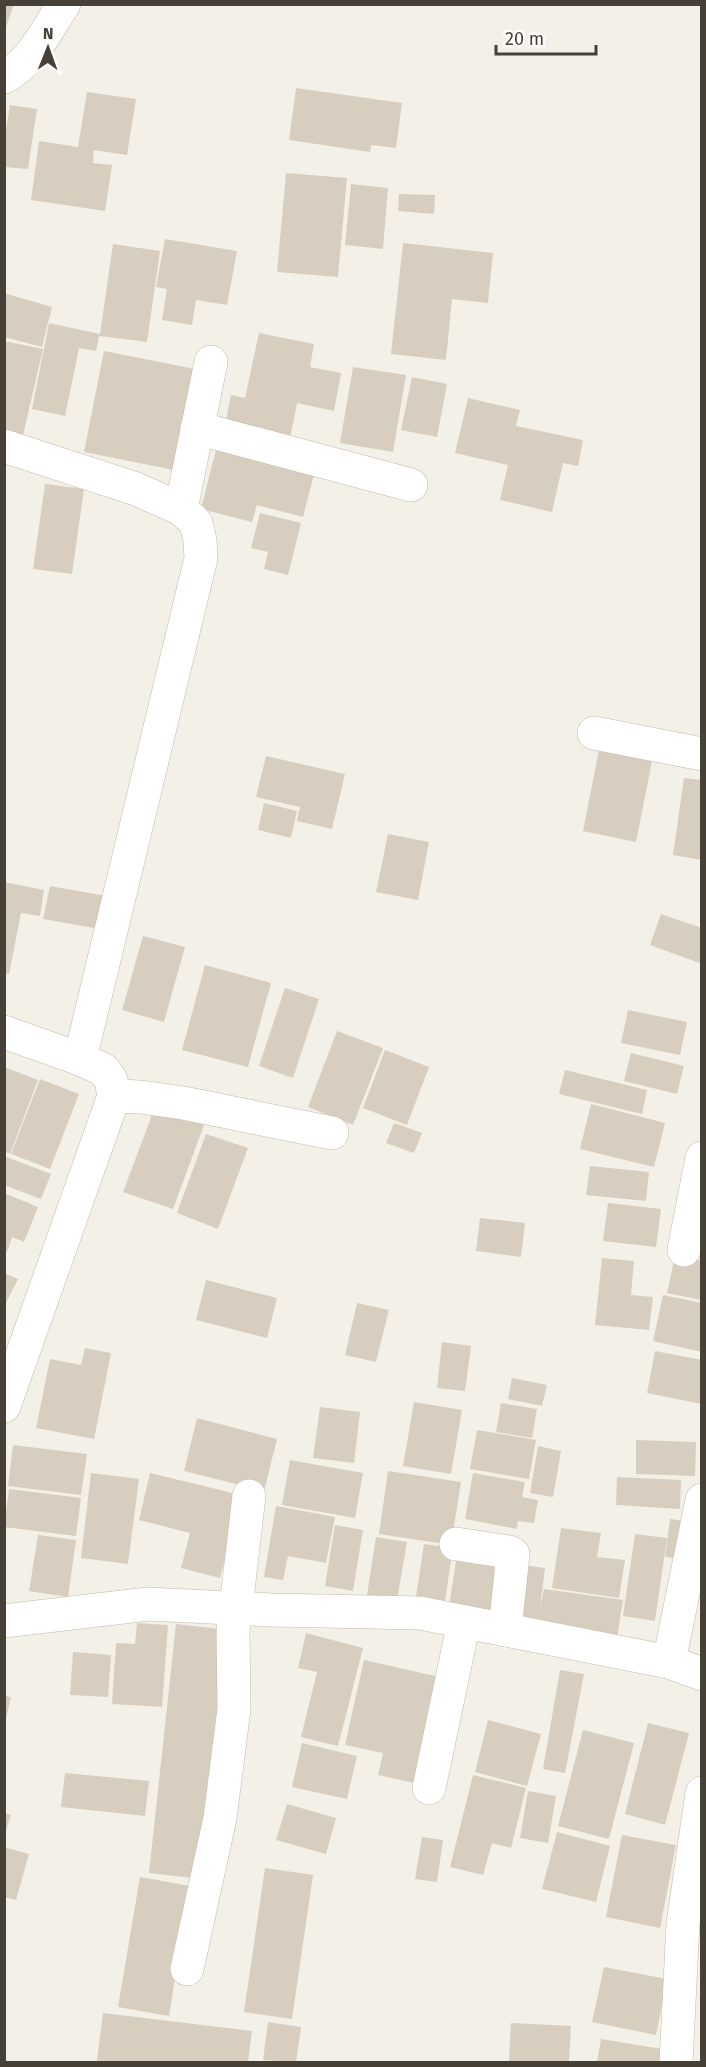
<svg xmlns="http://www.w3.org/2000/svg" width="706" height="2067" viewBox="0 0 706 2067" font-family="'Fira Sans',sans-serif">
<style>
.building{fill:#d8cebf}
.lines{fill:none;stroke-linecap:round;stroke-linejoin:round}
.minor-casing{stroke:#c2baac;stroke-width:34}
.minor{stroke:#fff;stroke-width:33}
</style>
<rect width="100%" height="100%" fill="#f3f0e7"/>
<g class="building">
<polygon points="4,4 14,4 5,30 4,30"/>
<polygon points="296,88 402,103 396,148 371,145 370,152 289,140"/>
<polygon points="87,92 136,99 127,155 94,150 93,163 112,165 105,211 31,200 39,141 78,147"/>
<polygon points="10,105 37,109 28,169 4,167 4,142"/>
<polygon points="286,173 347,178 338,277 277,272"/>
<polygon points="351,184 388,188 383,249 345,245"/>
<polygon points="399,194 435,195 434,214 398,211"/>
<polygon points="165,239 237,251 227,305 196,300 192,325 162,320 167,289 156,287"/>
<polygon points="403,243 493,253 488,303 452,299 446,360 391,354"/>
<polygon points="113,244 160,251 147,342 99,336 96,351 79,348 65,416 32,409 49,323 100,334"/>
<polygon points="4,293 52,307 42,347 4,337"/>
<polygon points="259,333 314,344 310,367 341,373 334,411 297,403 289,443 224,430 231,395 245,398"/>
<polygon points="4,341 43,349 23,435 4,431"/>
<polygon points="104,351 195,369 174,470 84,452"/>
<polygon points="353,367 406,375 393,452 340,443"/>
<polygon points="412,377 447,384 437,437 401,430"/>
<polygon points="468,398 520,410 516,426 583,440 578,466 563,463 552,512 500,500 508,465 455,453"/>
<polygon points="219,438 317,463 303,517 257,505 252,522 201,509"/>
<polygon points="45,484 84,489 72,574 33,569"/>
<polygon points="260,513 301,523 288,575 264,569 268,552 251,548"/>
<polygon points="599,750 652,761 636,842 583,831"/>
<polygon points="266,756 345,774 332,829 297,821 300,807 256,797"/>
<polygon points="684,778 702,780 702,860 673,855"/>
<polygon points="264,803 297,811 291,838 258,830"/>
<polygon points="388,834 429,842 418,900 376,892"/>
<polygon points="4,882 44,890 40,916 21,913 9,974 4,973"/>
<polygon points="50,886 112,897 106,930 43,919"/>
<polygon points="661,914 702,928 702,964 650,945"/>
<polygon points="143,936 185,947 164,1022 122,1010"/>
<polygon points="205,965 271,983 248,1067 182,1050"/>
<polygon points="285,988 319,999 293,1078 259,1066"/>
<polygon points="628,1010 687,1022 680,1055 621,1043"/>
<polygon points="337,1031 383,1048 353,1125 308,1107"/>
<polygon points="385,1050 429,1067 407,1125 363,1108"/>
<polygon points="631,1053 684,1066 677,1094 624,1081"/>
<polygon points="4,1067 38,1080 10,1154 4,1151"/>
<polygon points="565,1070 647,1090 642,1114 559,1094"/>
<polygon points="40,1079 79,1094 50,1169 11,1154"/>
<polygon points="591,1104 665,1123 654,1167 580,1149"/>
<polygon points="155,1107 204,1125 173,1209 123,1192"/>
<polygon points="394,1123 422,1133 414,1153 386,1143"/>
<polygon points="206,1134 248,1148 218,1229 177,1213"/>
<polygon points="4,1156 51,1174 41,1199 4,1185"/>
<polygon points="590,1166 649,1172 646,1201 586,1195"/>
<polygon points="4,1193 38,1207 24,1242 12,1237 7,1252 4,1250"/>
<polygon points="608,1203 661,1209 656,1247 603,1241"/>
<polygon points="480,1218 525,1223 521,1257 476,1251"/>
<polygon points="675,1255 702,1261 702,1300 667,1293"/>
<polygon points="602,1258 634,1261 631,1295 653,1297 649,1330 595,1325"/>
<polygon points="4,1273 18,1279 4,1307"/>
<polygon points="206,1280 277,1298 267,1338 196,1320"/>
<polygon points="663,1295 702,1303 702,1352 653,1341"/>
<polygon points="357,1303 389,1310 376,1362 345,1355"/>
<polygon points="442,1342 471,1346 465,1391 437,1388"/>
<polygon points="85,1348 111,1353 94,1439 36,1428 50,1359 81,1365"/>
<polygon points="655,1351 702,1360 702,1404 647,1393"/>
<polygon points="512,1378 547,1385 542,1406 508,1399"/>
<polygon points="414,1402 462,1410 451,1474 403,1466"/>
<polygon points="501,1403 537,1409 532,1438 496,1432"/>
<polygon points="320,1407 360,1412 354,1463 313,1458"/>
<polygon points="197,1418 277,1439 264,1491 184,1471"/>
<polygon points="477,1430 536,1440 529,1479 470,1469"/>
<polygon points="636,1440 696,1442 695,1476 636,1474"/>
<polygon points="13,1445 87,1454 81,1495 8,1486"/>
<polygon points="538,1446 561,1451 553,1497 530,1493"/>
<polygon points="290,1460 363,1473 355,1518 282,1505"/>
<polygon points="388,1471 461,1482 451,1545 379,1534"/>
<polygon points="91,1473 139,1479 128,1564 81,1558"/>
<polygon points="150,1473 241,1495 220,1578 181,1568 190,1533 139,1520"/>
<polygon points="473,1473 525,1482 522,1497 538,1500 534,1523 518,1521 517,1529 465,1519"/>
<polygon points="617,1477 681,1480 680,1509 616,1505"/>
<polygon points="9,1489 81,1498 76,1536 4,1527"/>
<polygon points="276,1506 335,1517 326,1563 288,1556 283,1580 264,1577"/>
<polygon points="670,1519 693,1522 688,1560 665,1557"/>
<polygon points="335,1525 363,1530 353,1591 325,1586"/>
<polygon points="561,1528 601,1533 597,1557 625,1560 619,1598 552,1588"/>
<polygon points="635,1534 667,1538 655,1621 623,1616"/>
<polygon points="38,1535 76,1540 68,1597 29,1591"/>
<polygon points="376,1537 407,1542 397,1600 367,1595"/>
<polygon points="424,1544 453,1548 444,1607 415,1603"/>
<polygon points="457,1555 500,1562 492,1613 449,1606"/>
<polygon points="515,1564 545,1568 540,1607 544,1589 623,1600 617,1638 508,1620"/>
<polygon points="137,1623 168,1625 162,1707 112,1704 116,1643 135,1644"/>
<polygon points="176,1624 230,1630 201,1879 149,1873"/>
<polygon points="306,1633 363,1648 338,1746 301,1737 317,1672 298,1668"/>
<polygon points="73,1652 111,1655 108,1697 70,1695"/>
<polygon points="364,1660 444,1678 419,1784 378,1775 383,1753 345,1745"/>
<polygon points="560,1670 584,1674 565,1773 543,1769"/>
<polygon points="5,1696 11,1697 5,1723"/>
<polygon points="488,1720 541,1734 527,1786 475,1772"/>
<polygon points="648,1723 689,1733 665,1825 625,1814"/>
<polygon points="583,1730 634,1743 609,1839 558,1826"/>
<polygon points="302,1743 357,1756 347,1799 292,1787"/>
<polygon points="65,1773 149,1781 145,1816 61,1807"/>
<polygon points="473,1775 526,1788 511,1848 492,1843 483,1875 450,1867"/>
<polygon points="528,1791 556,1796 548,1843 520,1838"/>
<polygon points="287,1804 336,1818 326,1854 276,1840"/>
<polygon points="4,1813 11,1815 5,1834 4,1833"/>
<polygon points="557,1832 610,1846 596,1902 542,1889"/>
<polygon points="622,1835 676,1845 660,1928 606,1917"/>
<polygon points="422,1837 443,1840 437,1882 415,1879"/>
<polygon points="4,1847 29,1854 16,1900 4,1897"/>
<polygon points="265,1868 313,1875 292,2019 244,2012"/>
<polygon points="140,1877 190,1886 169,2016 118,2007"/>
<polygon points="604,1967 667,1979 656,2035 592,2022"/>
<polygon points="103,2013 252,2031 248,2062 97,2061"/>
<polygon points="268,2022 301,2027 296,2062 263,2060"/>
<polygon points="511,2023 571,2026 569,2062 509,2062"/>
<polygon points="601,2039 674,2051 672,2062 597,2062"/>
</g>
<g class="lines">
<defs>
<g id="minor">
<path d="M4,77c28,-14 43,-48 60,-73"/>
<polyline points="197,428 411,485"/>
<polyline points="4,446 136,489 181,509 211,362"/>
<polyline points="594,733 702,754"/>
<polyline points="4,1032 80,1059 104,1070 111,1080 114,1096 4,1406"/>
<polyline points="80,1059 201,558 200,540 196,523 181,509"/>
<polyline points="114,1096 141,1097 183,1103 332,1133"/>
<polyline points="684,1250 702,1158"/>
<polyline points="456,1544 509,1552 513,1554 505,1630"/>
<polyline points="4,1621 148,1604 272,1610 420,1613 669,1662 702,1674"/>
<polyline points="669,1662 702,1500"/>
<polyline points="429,1788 464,1622"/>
<polyline points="187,1969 220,1818 234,1709 233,1632 249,1496"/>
<polyline points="676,2062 683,1924 702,1793"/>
</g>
</defs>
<use href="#minor" class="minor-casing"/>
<use href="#minor" class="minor"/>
</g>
<rect width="706" height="2067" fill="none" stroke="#464036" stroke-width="12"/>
<g transform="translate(48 48) rotate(1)" stroke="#ffffff" stroke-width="4.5" paint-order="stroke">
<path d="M0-4.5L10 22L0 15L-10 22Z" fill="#464036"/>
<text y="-9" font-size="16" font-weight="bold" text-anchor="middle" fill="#464036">N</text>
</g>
<path d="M496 45v9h100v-9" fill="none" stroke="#464036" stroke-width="3"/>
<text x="505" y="45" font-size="18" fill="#464036" stroke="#ffffff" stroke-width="4.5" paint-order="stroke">20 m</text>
</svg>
